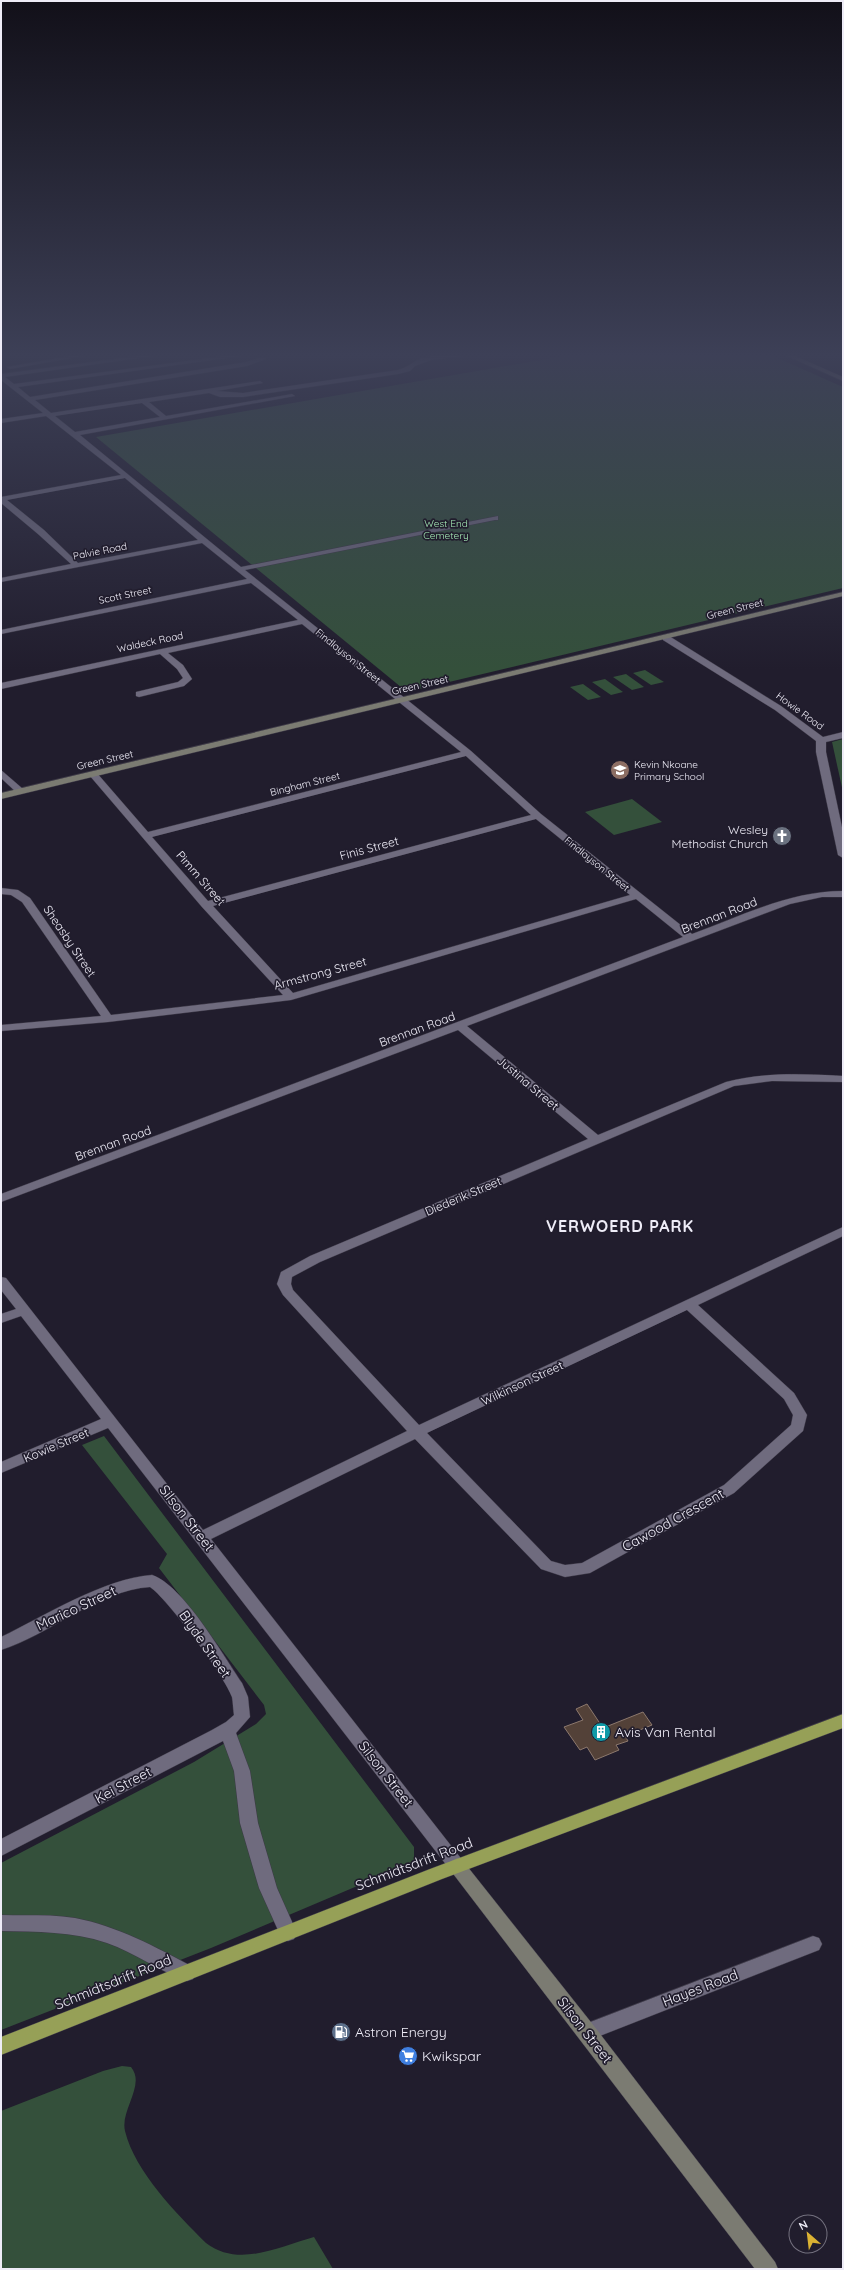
<svg xmlns="http://www.w3.org/2000/svg" width="844" height="2270" viewBox="0 0 844 2270" font-family="Quicksand,sans-serif">
<style>
.green{fill:#34503b}
.building{fill:#534138;stroke:#8c786d}
.lines{fill:none;stroke-linecap:round;stroke-linejoin:round}
.street-casing{stroke:#3d3947;stroke-width:1}
.secondary-casing{stroke:#3d3947;stroke-width:1}
.highway-casing{stroke:#3d3947;stroke-width:1}
.street{fill:#6f6b7e;fill-rule:evenodd}
.secondary{fill:#7b7b72;fill-rule:evenodd}
.highway{fill:#96a057;fill-rule:evenodd}
.labels{text-anchor:middle;dominant-baseline:central;stroke-width:3.5;stroke-linejoin:round;paint-order:stroke}
.far-park-label{font-size:10px;fill:#a5e9b5;stroke:#211d2d}
.far-street-label{font-size:10px;fill:#eeecf7;stroke:#211d2d}
.far-poi-label{font-size:10px;fill:#eeecf7;stroke:#211d2d;text-anchor:start}
.poi-label{font-size:12px;fill:#eeecf7;stroke:#211d2d;text-anchor:end}
.street-label{font-size:12px;fill:#eeecf7;stroke:#211d2d}
.near-street-label{font-size:14px;fill:#eeecf7;stroke:#211d2d}
.near-poi-label{font-size:14px;fill:#eeecf7;stroke:#211d2d;text-anchor:start}
.district-label{font-size:16px;font-weight:bold;letter-spacing:1px;fill:#eeecf7;stroke:#211d2d}
</style>
<rect width="100%" height="100%" fill="#211d2d"/>
<g class="green">
<polygon points="587,352 764,352 843,387 843,588 407,692 96,437"/>
<polygon points="645,670 664,682 651,685 633,673"/>
<polygon points="626,674 644,687 632,690 613,677"/>
<polygon points="605,679 623,692 611,695 592,682"/>
<polygon points="583,684 601,697 588,700 570,687"/>
<polygon points="843,739 843,792 832,742"/>
<polygon points="632,799 662,822 614,835 585,812"/>
<polygon points="104,1436 414,1847 414,1862 211,1948 1,2030 1,1863 194,1762 256,1724 266,1714 264,1705 159,1568 167,1554 82,1445"/>
<path d="M122,2066l9,1c15,18 -11,43 -6,64 10,41 52,83 81,112 33,25 72,4 108,-6l19,32h-332v-158l102,-40z"/>
</g>
<polygon class="building" points="587,1704 603,1728 643,1712 652,1725 625,1736 628,1741 616,1745 619,1750 595,1760 587,1747 580,1750 564,1727 583,1720 576,1709"/>
<g class="lines">
<defs>
<g id="street">
<polygon points="93,352 106,352 10,369 7,367"/>
<path d="M167,352h15l-177,25 9,7 240,-32h16l-252,35 12,10 216,-35 17,-5 3,2 -19,7 -212,34 16,13 209,-32 3,2 -46,8 26,2 155,-23c9,-2 14,-8 22,-11 20,-7 42,-7 63,-7l-3,2 -49,6 -16,6 -5,5 -12,3 -155,23h-23l-11,-4 -60,9 17,14 126,-22 3,2 -215,39 161,132 257,-51v4h-3l-250,50 226,181 70,63 151,120c49,-18 98,-43 151,-43v6h-21l-32,7 -323,122 131,109 128,-53c39,-10 77,-8 117,-6v6l-71,-1 -38,5 -414,176 -28,15 -1,7 2,6 126,135 424,-198v9l-145,69 96,88 13,22 -4,16 -69,62 -144,80 -25,4 -24,-8 -126,-130 -204,100 252,322 3,5 -3,5 -6,3 -6,-3 -343,-443 -107,45v-11l100,-43 -80,-103 -20,7v-9l15,-5 -15,-19v-13l5,1 197,252 204,-99 -124,-136 -6,-11 4,-12 29,-16 278,-117 -130,-109 -457,172v-8l682,-257 -47,-38 -345,101 -183,22 -107,9v-6l100,-9 -79,-114 -11,-7 -10,-1v-6l17,2 12,8 81,117 172,-20 -81,-88 -112,-131v-4h6l52,60 313,-80 -159,-128 -134,29 15,12 9,14 -8,7 -45,11 -3,-1v-4l42,-10 5,-4 -6,-9 -17,-15 -159,35v-6l297,-63 -47,-37 -250,51v-4l246,-51 -45,-36 -201,39v-4l70,-14 -33,-30 -37,-31v-6l120,-22 -75,-59 -45,7v-4l42,-6 -42,-33v-6zM142,403l18,14 -85,15 -20,-16zM125,478l73,62 -120,23 -34,-33 -37,-30zM466,756l65,59 -323,86 -56,-64zM536,819l94,76 -337,98 -80,-87zM687,1310l97,89 9,16 -2,10 -67,60 -142,78 -17,2 -14,-4 -124,-128z"/>
<polygon points="663,636 669,636 781,706 823,737 843,732 843,738 826,742 826,752 843,832 843,858 838,855 816,752 816,741 775,710 663,640"/>
<polygon points="1,770 23,789 23,793 17,793 1,778"/>
<path d="M152,1575c31,10 71,80 90,108l6,14 2,20 -14,16 14,38 8,52 19,65 20,45 -3,6 -6,2 -6,-2 -23,-51 -19,-65 -6,-52 -11,-30 -222,115v-17l211,-109 14,-8 8,-7c-1,-6 -1,-13 -2,-18 -6,-19 -66,-100 -82,-110 -51,3 -101,48 -149,63v-13c43,-21 104,-59 151,-62z"/>
<path d="M1,1915c24,1 49,-1 74,3 42,8 81,29 118,49l3,6 -3,6 -6,2c-28,-10 -52,-28 -80,-38 -35,-12 -70,-11 -106,-12z"/>
<polygon points="813,1936 819,1938 822,1944 819,1950 587,2041 580,2038 578,2032 580,2026"/>
</g>
<g id="secondary">
<polygon points="778,352 786,352 843,377 843,381"/>
<polygon points="843,592 843,596 1,799 1,793"/>
<polygon points="457,1858 463,1861 594,2026 775,2262 778,2269 755,2269 451,1871 448,1866 451,1861"/>
</g>
<polygon id="highway" points="843,1714 843,1728 442,1879 1,2055 1,2037 430,1869"/>
</defs>
<use href="#street" class="street-casing"/>
<use href="#secondary" class="secondary-casing"/>
<use href="#highway" class="highway-casing"/>
<use href="#street" class="street"/>
<use href="#secondary" class="secondary"/>
<use href="#highway" class="highway"/>
</g>
<linearGradient id="sky" x2="0" y2="1"><stop stop-color="#121019"/><stop offset="0.53" stop-color="#3d4057"/><stop offset="1" stop-color="#3d4057" stop-opacity="0"/></linearGradient>
<rect width="844" height="670" fill="url(#sky)"/>
<defs>
<symbol id="school-disc" viewBox="-11 -11 22 22"><circle r="9.5" fill="#8d6e63" stroke="#211d2d"/><path d="M0-5L7-2L0 1L-7-2ZM-4 1L0 2.5L4 1V4Q0 6-4 4Z" fill="#fff"/></symbol>
<symbol id="church-disc" viewBox="-11 -11 22 22"><circle r="9.5" fill="#6b7280" stroke="#211d2d"/><path d="M-1.2-6h2.4v3.5h3.3v2.4h-3.3V6h-2.4V-.1h-3.3v-2.4h3.3Z" fill="#fff"/></symbol>
<symbol id="building-disc" viewBox="-11 -11 22 22"><circle r="9.5" fill="#0f9aa8" stroke="#211d2d"/><path d="M-4-6H4V6H1V3H-1V6H-4ZM-2.5-4.3h1.7v1.8h-1.7ZM.8-4.3h1.7v1.8H.8ZM-2.5-1h1.7V.8h-1.7ZM.8-1h1.7V.8H.8Z" fill="#fff"/></symbol>
<symbol id="fuel-disc" viewBox="-11 -11 22 22"><circle r="9.5" fill="#5c6f8a" stroke="#211d2d"/><path d="M-5.5-6h7V0h2V4h1.3V-2.5L3-4.5l.8-.8L6-3V5H2.5V1h-1V6h-7ZM-4.2-4.7v3.2H.2V-4.7Z" fill="#fff"/></symbol>
<symbol id="supermarket-disc" viewBox="-11 -11 22 22"><circle r="9.5" fill="#3f7fe0" stroke="#211d2d"/><path d="M-6-5.5h2.5l.6 2H6L4.5 2H-2.5L-4.4-4H-6ZM-1.5 3.2a1.3 1.3 0 1 0 .1 0ZM3 3.2a1.3 1.3 0 1 0 .1 0Z" fill="#fff"/></symbol>
</defs>
<g fill-rule="evenodd">
<use href="#school-disc" x="609" y="759" width="22" height="22"/>
<use href="#church-disc" x="771" y="825" width="22" height="22"/>
<use href="#building-disc" x="590" y="1721" width="22" height="22"/>
<use href="#fuel-disc" x="330" y="2021" width="22" height="22"/>
<use href="#supermarket-disc" x="397" y="2045" width="22" height="22"/>
</g>
<g class="labels">
<g class="far-park-label">
<text x="446" y="523">West End<tspan x="446" dy="12">Cemetery</tspan></text>
</g>
<g class="far-street-label">
<text transform="translate(100 551) rotate(-11)">Palvie Road</text>
<text transform="translate(125 595) rotate(-12)">Scott Street</text>
<text transform="translate(735 609) rotate(-14)">Green Street</text>
<text transform="translate(150 642) rotate(-12)">Waldeck Road</text>
<text transform="translate(348 656) rotate(39)">Findlayson Street</text>
<text transform="translate(420 685) rotate(-13)">Green Street</text>
<text transform="translate(800 711) rotate(36)">Howie Road</text>
<text transform="translate(105 760) rotate(-13)">Green Street</text>
<text transform="translate(305 784) rotate(-14)">Bingham Street</text>
<text transform="translate(597 864) rotate(39)">Findlayson Street</text>
</g>
<g class="far-poi-label">
<text x="634" y="764">Kevin Nkoane<tspan x="634" dy="12">Primary School</tspan></text>
</g>
<g class="poi-label">
<text x="768" y="829">Wesley<tspan x="768" dy="14">Methodist Church</tspan></text>
</g>
<g class="street-label">
<text transform="translate(369 848) rotate(-15)">Finis Street</text>
<text transform="translate(201 878) rotate(49)">Pimm Street</text>
<text transform="translate(719 915) rotate(-21)">Brennan Road</text>
<text transform="translate(70 941) rotate(56)">Sheasby Street</text>
<text transform="translate(320 973) rotate(-15)">Armstrong Street</text>
<text transform="translate(417 1029) rotate(-20)">Brennan Road</text>
<text transform="translate(528 1083) rotate(40)">Justina Street</text>
<text transform="translate(113 1143) rotate(-20)">Brennan Road</text>
<text transform="translate(463 1196) rotate(-23)">Diederik Street</text>
<text transform="translate(522 1383) rotate(-25)">Wilkinson Street</text>
<text transform="translate(56 1445) rotate(-23)">Kowie Street</text>
</g>
<g class="near-street-label">
<text transform="translate(187 1518) rotate(52)">Silson Street</text>
<text transform="translate(673 1520) rotate(-29)">Cawood Crescent</text>
<text transform="translate(76 1608) rotate(-25)">Marico Street</text>
<text transform="translate(205 1644) rotate(55)">Blyde Street</text>
<text transform="translate(386 1774) rotate(52)">Silson Street</text>
<text transform="translate(123 1785) rotate(-28)">Kei Street</text>
<text transform="translate(414 1864) rotate(-21)">Schmidtsdrift Road</text>
<text transform="translate(113 1982) rotate(-22)">Schmidtsdrift Road</text>
<text transform="translate(700 1988) rotate(-21)">Hayes Road</text>
<text transform="translate(585 2030) rotate(52)">Silson Street</text>
</g>
<g class="near-poi-label">
<text x="615" y="1732">Avis Van Rental</text>
<text x="355" y="2032">Astron Energy</text>
<text x="422" y="2056">Kwikspar</text>
</g>
<g class="district-label">
<text x="620" y="1226">VERWOERD PARK</text>
</g>
</g>
<rect width="844" height="2270" fill="none" stroke="#eeecf7" stroke-width="4"/>
<g transform="translate(808 2234) rotate(332)"><circle r="19" fill="#211d2d" stroke="#73707e"/>
<path d="M0-3L7 15L0 10L-7 15Z" fill="#dbb233"/>
<text y="-6" font-size="11" font-weight="bold" text-anchor="middle" fill="#eeecf7">N</text>
</g>
</svg>
